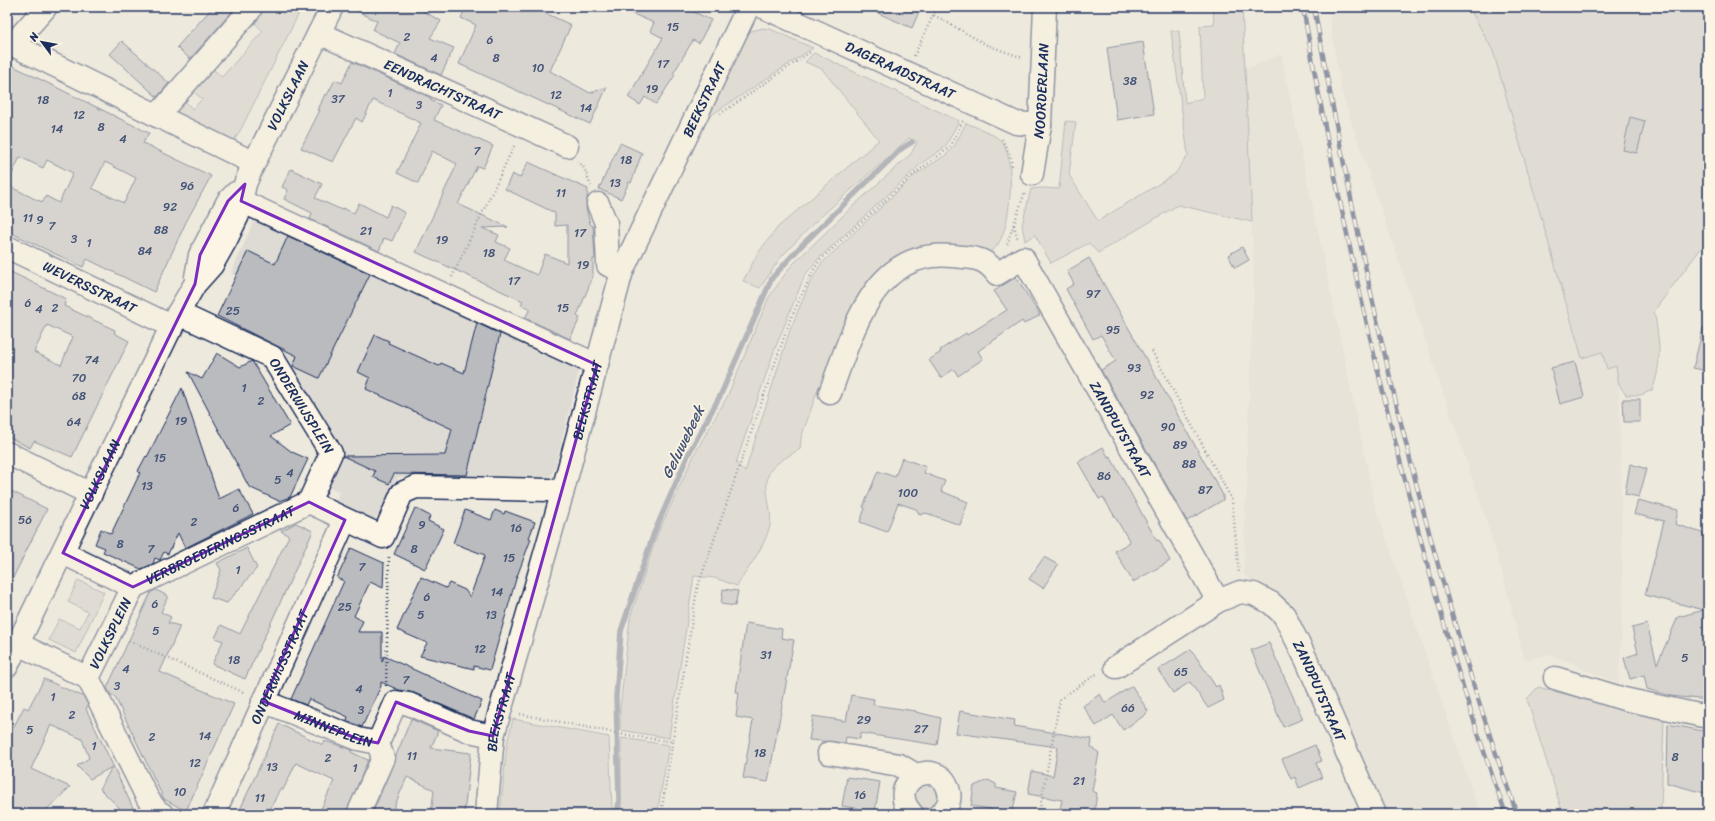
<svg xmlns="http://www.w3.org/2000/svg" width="1715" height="821" viewBox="0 0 1715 821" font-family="Sriracha,sans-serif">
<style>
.built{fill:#dedbd4}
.green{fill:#cfcdca;stroke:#757e94}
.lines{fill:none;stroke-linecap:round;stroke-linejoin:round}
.stream{stroke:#6c778f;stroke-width:5.5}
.building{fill:#babbbe;stroke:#1b2f5e;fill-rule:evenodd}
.minor-casing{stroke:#1b2f5e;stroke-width:25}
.path{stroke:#1b2f5e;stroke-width:2.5;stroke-dasharray:1 3;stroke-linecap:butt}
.minor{stroke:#fcf5e5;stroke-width:22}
.rail-casing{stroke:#1b2f5e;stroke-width:4.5}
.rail{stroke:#fcf5e5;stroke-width:3;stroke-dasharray:9;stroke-linecap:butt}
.marked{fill:none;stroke:#7b2cbf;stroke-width:3;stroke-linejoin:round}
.labels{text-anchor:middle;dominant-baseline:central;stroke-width:3.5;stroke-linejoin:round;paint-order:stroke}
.number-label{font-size:12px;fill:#435276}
.street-label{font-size:14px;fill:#1b2f5e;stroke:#fcf5e5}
.water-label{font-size:15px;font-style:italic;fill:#445376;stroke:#fcf5e5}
</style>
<rect width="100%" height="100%" fill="#eee9dd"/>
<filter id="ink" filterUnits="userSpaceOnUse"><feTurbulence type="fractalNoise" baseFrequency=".025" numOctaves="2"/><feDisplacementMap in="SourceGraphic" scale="8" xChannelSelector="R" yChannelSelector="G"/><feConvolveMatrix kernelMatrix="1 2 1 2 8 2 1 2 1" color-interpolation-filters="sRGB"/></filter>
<g filter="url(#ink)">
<g class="built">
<polygon points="1328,7 1469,7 1493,51 1582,358 1602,352 1616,365 1619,385 1623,599 1619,683 1580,668 1579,665 1550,655 1525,659 1523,654 1501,568 1479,498 1341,91"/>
<polygon points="1281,54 1375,505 1480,814 1380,814 1269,592 1244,575 1245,507 1248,473 1246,473 1254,279 1244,70"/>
<polygon points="256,216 580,367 555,468 549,478 399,477 378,516 372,521 335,504 339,492 329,487 345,451 278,349 263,339 283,299 231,273"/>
</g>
<g class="green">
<polygon points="267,7 302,7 240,131 235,139 227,141 181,115 177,112 178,106 183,100 193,109 202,99 192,90 212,68 222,77 263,31 253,21"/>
<polygon points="1213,7 1242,7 1252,222 1178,205 1098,253 1089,243 1051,263 1035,235 1025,241 1022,225 1031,189 1041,188 1059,189 1066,121 1076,122 1069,175 1098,221 1175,174 1188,155 1171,31 1179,31 1185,103 1203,98 1200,26 1214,25"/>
<path d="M1469,7h239v232l-54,72c5,27 9,53 -2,79l-11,5h-15l-7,-10 -3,-19 -9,3 -5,-17 -20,6 -89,-307z"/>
<polygon points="763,28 770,29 813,48 707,118 745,38 751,31"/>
<path d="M814,53l145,68 -14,26 -23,16 -104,96 -13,16 -12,29 -19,47 -38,112 9,9 45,-142 21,-50 11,-17 93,-88 31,-20 9,-10 11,-22c12,5 28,10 37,20 13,17 9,102 -14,109 -6,1 -15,0 -21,0 -22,2 -43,3 -65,5l-79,132 -5,-3 -18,52 -1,11c-29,18 -38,19 -31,55 1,8 3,17 0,25 -6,20 -21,39 -32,57l-22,-8 -21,-2 -25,162 -49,-8v-21l10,-91 27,-83 39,-84 31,-54 42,-100 22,-31 61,-59 59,-53 6,-12 -8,-4 -93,83 -35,36 -21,31 -17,-7 15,-28 20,-26 101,-87 -57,-71 -17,-7z"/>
<polygon points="78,580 104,592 76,653 49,640 59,619 80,628 88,612 68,602"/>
<polygon points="1538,687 1664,720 1661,808 1659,814 1605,814 1603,810 1592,814 1563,814 1527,699"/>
<polygon points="513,719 609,737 612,808 611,814 500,814 507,744"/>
<polygon points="621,738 669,745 657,814 621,814"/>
<circle cx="926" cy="796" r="12"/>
</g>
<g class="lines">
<polyline class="stream" points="617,814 619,801 616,697 621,631 654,533 689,453 721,394 772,278 801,246 901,149 912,142"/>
</g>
<g class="building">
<polygon points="213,7 236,7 190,59 177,47"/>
<polygon points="349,7 416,7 441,21 430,38 454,48 441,75 395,54 400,43 373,30 377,21"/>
<polygon points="466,7 532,7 571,25 550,71 590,93 607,87 590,124 459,64 476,25 461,18"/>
<polygon points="617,7 683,7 711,20 699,43 693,40 673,74 675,75 656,104 645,97 640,105 628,97 663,38 650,31 654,23"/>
<polygon points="864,7 921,7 912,28"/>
<polygon points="122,41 169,83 157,97 110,54"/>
<polygon points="1143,42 1154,114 1117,120 1107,48"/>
<polygon points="352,62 431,98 430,100 441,105 434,120 493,146 483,168 477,166 458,204 508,227 482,228 499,235 496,242 510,248 504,260 537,275 545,254 567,263 567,225 555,226 555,213 505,189 512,174 520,178 528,162 588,189 586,208 590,224 593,226 595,259 593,259 593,276 577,316 580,318 570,339 525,318 530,309 521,305 523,301 416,252 457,164 432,151 418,183 397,173 421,123 373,100 362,122 356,118 333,162 301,148 320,110 318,110 325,94 327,95 335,80 342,83"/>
<path d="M7,63l142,70 -6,10 68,33 -25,46 -32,70 -67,-33 -4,8 -76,-36zM20,157l23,11 4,-8 26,13 -14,30 -13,-7 -3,6 -6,-2 -30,-15zM105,162l31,16 -12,25 -32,-15z"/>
<polygon points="1630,117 1645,121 1637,153 1623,150"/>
<polygon points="620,143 642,153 631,183 629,182 621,199 599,189"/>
<polygon points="291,169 322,184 315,198 342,210 342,208 354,213 359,203 386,217 391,205 405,213 392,241 384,238 379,251 310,219 312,213 284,199 288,190 282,187"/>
<polygon points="288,236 370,274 319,378 293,366 297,356 217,316 248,251 275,264"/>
<polygon points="1242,247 1249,260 1235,268 1228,255"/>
<polygon points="1089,258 1223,495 1223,500 1187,521 1101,370 1116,361 1101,335 1093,339 1066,289 1074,284 1067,271"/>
<path d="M7,270l59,29 -2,7 51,24 -1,3 15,8 -57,116 -38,-16 -4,7 -23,-12zM47,325l26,12 -12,28 -27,-13z"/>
<polygon points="1016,277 1040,315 1024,324 1022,321 978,351 983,359 958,376 954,369 941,378 929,360 941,352 940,350 966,333 967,335 1007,310 994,291"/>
<polygon points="477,323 500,334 467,475 394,474 389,484 373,477 375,471 343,456 445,455 452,429 366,389 370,378 358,372 375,335 389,341 388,343 439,366 441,363 464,373"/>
<polygon points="1703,328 1708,328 1708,371 1693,368"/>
<polygon points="217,353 240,367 252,361 290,425 271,436 292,452 308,459 290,497 279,501 249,487 188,372 202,379"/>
<polygon points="1575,362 1584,397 1560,404 1551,368"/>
<polygon points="182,388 219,499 239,489 253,514 185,548 178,533 168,554 164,552 160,560 155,558 153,564 141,569 103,552 105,548 95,544 101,529 111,534 140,473 138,471 146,456 147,457"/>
<polygon points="1623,399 1640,399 1640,422 1624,422"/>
<polygon points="1103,447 1108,457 1110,456 1157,541 1159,540 1170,561 1133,582 1115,551 1130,542 1103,497 1099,499 1078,462"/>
<polygon points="902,458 926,467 924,473 945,481 941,491 968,502 960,525 926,513 920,515 916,509 898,503 887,532 860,522 865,508 863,507 878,471 895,477"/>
<polygon points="1630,464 1647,469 1639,497 1625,494"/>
<polygon points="7,489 47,509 7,590"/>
<polygon points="1638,500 1678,510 1675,524 1708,535 1708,700 1671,696 1647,689 1644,675 1630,679 1624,658 1638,653 1632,628 1647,624 1657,664 1678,617 1704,610 1645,595 1664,521 1634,514"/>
<polygon points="415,508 430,516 428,521 444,529 425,569 394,554"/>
<polygon points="465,510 491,520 495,510 504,514 505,511 535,522 529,538 531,539 516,579 490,670 474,666 474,669 420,656 427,643 397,630 421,577 446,588 449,583 465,590 470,597 485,555 453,543"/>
<polygon points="296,523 313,531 245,679 212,664 223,641 215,638 221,625 240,634 289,536 281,531"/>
<polygon points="247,548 257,568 227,603 211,598 221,570 217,563"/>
<polygon points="351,548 384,563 383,588 370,582 354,616 363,621 358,632 382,632 382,662 384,656 482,701 474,719 414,693 399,690 381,682 381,686 362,727 347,721 348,717 309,699 306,705 291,699 344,581 337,578"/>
<polygon points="1044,557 1058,565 1043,588 1029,579"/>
<polygon points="723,589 738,591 735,606 721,604"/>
<polygon points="156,590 168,596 161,612 171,617 168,623 180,626 160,672 234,704 186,811 164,799 115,697 111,695 107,688 151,592"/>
<polygon points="746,623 782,629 781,638 794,640 768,782 743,778 753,720 736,717 739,692 736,692"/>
<polygon points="1269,643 1303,719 1283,727 1251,650"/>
<polygon points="1191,649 1216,687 1219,685 1224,700 1208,708 1190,682 1173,693 1158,670"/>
<polygon points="44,679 84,697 88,705 86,709 136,814 126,814 100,789 112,767 90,779 77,766 89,758 82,739 51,725 31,769 70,787 42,814 7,814 7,740 24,707 28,709"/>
<polygon points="1132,686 1148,711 1145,715 1123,730 1113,715 1096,726 1083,706 1100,694 1105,703"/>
<polygon points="851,695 874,699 873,705 916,711 916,712 941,718 937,745 860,733 860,739 846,737 845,743 809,740 813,716 846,721"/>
<polygon points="960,711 1015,720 1014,726 1092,739 1091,747 1099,753 1092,791 1097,793 1094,814 1059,814 1062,800 1028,794 1032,771 1053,776 1058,747 956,733"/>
<polygon points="411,719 438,731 431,748 471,753 464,814 431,814 434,790 407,777 391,814 377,814 373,812"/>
<polygon points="279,724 323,745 325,741 352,750 351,752 368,760 346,814 332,814 321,809 334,781 296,763 283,790 280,789 268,814 238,814"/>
<polygon points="1668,724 1708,732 1708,794 1667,783"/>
<polygon points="1315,745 1322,761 1316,763 1322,778 1299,788 1295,777 1291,779 1282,759"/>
<polygon points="847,777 880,782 875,811 842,806"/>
<polygon points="988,780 996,784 996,788 1017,792 1012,814 991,812 991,809 971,806 974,786"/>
</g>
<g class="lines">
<defs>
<g id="minor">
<path id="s1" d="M763,7l253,116 24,2"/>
<path id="s2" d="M319,33l248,113"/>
<polyline points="7,42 254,163"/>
<polyline points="13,44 46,7"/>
<polyline points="157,116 250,10"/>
<path id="s3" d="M1032,174l8,-49 5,-118"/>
<polyline points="241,201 597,365"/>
<polyline points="598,204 606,223 608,265 622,271"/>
<path id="s4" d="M7,247l166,80"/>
<polyline points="196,277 200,255 228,201 236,193"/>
<path id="s5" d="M178,313l94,44 59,96 -22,49 74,35 19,-44 14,-6 133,3 13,4"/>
<path id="s6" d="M830,393c22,-58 42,-145 122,-137 20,2 32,0 45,18l26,-16 195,343"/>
<polyline points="7,453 91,494"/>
<path id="s7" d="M133,587l176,-85"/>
<path id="s8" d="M18,644l70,34 45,-91 -70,-34"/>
<path id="s9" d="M7,666l171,-353 17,-29 17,-19 14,-25 12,-25 7,-31 8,-19 79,-158"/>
<path id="s10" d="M1116,667l102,-66 22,-9 14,2 17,9 13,12 23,46 67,153"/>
<polyline points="88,678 148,799 157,811 162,814"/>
<polyline points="1555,678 1624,699 1708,717"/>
<path id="s11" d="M263,701l95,38 20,4 18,-41 13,2 60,27 24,5"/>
<polyline points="829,753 899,765 916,775"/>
<path id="s12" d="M214,814l131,-294"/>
<polyline points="358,814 383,758 378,743"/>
<path id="s13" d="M486,814l7,-78 69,-242 60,-223 126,-264"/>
<path d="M912,814c-30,-33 29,-61 37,-22 2,8 -2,17 -9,22"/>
</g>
</defs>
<use href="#minor" class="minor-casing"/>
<g class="path">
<polyline points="934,15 987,45 1023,58"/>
<polyline points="914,56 937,7"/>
<polyline points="720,114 812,51"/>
<polyline points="1002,139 1010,155 1012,166"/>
<polyline points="578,161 584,168 591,186"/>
<polyline points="1014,225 1018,240"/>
<polyline points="1007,244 1025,192"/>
<polyline points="452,277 515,144"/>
<polyline points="1152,351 1232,500 1239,574"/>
<polyline points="129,641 245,693"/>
<polyline points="386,686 389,555"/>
<polyline points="520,714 626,735 674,742"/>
<polyline points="661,814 697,589 790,320 813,271 820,260 915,173 949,148 963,121"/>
<polyline points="1039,814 1060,699 1098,673"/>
</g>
<use href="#minor" class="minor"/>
<defs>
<g id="rail">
<path d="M1303,7c24,140 54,280 88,418 33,131 68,262 115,389"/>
<path d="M1314,7c50,273 109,546 203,807"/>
</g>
</defs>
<use href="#rail" class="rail-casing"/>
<use href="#rail" class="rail"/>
</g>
</g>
<path d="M0 0H1715V821H0ZM245,184l-4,17 356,164 -104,371 -24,-5 -73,-29 -18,41 -20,-4 -95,-38 82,-181 -36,-18 -176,85 -70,-34 132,-269 5,-29 28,-54z" fill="#eee9dd" fill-opacity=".55" fill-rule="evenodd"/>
<path class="marked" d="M245,184l-4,17 356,164 -104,371 -24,-5 -73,-29 -18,41 -20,-4 -95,-38 82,-181 -36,-18 -176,85 -70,-34 132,-269 5,-29 28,-54z"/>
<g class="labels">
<g class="number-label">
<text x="673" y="27">15</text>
<text x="407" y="37">2</text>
<text x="490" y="40">6</text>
<text x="434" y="58">4</text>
<text x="496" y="58">8</text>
<text x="663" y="64">17</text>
<text x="538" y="68">10</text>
<text x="1130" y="81">38</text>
<text x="652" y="89">19</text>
<text x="390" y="93">1</text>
<text x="556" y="95">12</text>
<text x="338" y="99">37</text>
<text x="43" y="100">18</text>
<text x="419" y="105">3</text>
<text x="586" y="108">14</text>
<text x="79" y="115">12</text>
<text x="101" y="127">8</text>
<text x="57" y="129">14</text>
<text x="123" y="139">4</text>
<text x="477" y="151">7</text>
<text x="626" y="160">18</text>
<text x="615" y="183">13</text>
<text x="187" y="186">96</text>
<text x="561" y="193">11</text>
<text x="170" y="207">92</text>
<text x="28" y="218">11</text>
<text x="40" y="220">9</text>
<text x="52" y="226">7</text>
<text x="161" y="230">88</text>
<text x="366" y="231">21</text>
<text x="580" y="233">17</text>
<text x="74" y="239">3</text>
<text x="442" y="240">19</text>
<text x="89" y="243">1</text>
<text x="145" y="251">84</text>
<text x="489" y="253">18</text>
<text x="583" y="265">19</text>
<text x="514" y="281">17</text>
<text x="1093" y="294">97</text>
<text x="28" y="303">6</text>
<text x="55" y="308">2</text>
<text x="563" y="308">15</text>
<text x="39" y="309">4</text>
<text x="233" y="311">25</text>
<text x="1113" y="330">95</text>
<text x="92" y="360">74</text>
<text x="1134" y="368">93</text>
<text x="79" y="378">70</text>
<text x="244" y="388">1</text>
<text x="1147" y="395">92</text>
<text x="79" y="396">68</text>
<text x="261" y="401">2</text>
<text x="181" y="421">19</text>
<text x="74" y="422">64</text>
<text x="1168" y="427">90</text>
<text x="1180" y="445">89</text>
<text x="160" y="458">15</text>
<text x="1189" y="464">88</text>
<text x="290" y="473">4</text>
<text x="1104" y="476">86</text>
<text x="278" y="480">5</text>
<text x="147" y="486">13</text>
<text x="1205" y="490">87</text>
<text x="908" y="493">100</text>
<text x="236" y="508">6</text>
<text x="25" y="520">56</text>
<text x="194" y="522">2</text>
<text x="422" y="525">9</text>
<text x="516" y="528">16</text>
<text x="120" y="544">8</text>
<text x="151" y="549">7</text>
<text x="414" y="549">8</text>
<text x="509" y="558">15</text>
<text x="362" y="567">7</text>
<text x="238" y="570">1</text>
<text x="497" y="592">14</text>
<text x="427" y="597">6</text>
<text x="155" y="604">6</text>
<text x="345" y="607">25</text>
<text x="421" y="615">5</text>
<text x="491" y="615">13</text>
<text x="156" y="631">5</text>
<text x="480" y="649">12</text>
<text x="766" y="655">31</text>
<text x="1685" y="658">5</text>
<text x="234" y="660">18</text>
<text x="126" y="669">4</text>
<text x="1181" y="672">65</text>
<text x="406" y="680">7</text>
<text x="117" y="686">3</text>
<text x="359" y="689">4</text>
<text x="53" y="697">1</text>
<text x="1128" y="708">66</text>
<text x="361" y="710">3</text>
<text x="72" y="715">2</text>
<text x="864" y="720">29</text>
<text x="921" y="729">27</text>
<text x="30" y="730">5</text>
<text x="205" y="736">14</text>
<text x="152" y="737">2</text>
<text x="94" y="746">1</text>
<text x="760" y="753">18</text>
<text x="412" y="756">11</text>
<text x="1675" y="757">8</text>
<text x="328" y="758">2</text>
<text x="195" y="763">12</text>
<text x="272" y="767">13</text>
<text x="355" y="768">1</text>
<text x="1079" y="781">21</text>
<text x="180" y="792">10</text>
<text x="860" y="795">16</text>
<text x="260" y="798">11</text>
</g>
<g class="street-label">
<text stroke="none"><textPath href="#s1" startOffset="151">DAGERAADSTRAAT</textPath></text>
<text stroke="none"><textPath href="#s2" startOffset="136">EENDRACHTSTRAAT</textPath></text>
<text stroke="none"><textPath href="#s3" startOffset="84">NOORDERLAAN</textPath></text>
<text stroke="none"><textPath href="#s9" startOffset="638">VOLKSLAAN</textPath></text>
<text stroke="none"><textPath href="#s13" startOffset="751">BEEKSTRAAT</textPath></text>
<text stroke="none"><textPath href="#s4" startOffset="92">WEVERSSTRAAT</textPath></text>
<text stroke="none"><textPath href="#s13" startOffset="427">BEEKSTRAAT</textPath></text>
<text stroke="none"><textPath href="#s5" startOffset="161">ONDERWIJSPLEIN</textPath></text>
<text stroke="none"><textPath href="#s6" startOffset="479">ZANDPUTSTRAAT</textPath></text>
<text stroke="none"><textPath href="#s9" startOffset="213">VOLKSLAAN</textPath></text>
<text stroke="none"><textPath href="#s7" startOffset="97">VERBROEDERINGSSTRAAT</textPath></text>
<text stroke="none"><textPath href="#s8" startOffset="128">VOLKSPLEIN</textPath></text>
<text stroke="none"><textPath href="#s12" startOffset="161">ONDERWIJSSTRAAT</textPath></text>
<text stroke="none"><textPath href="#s10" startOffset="280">ZANDPUTSTRAAT</textPath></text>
<text stroke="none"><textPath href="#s13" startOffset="103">BEEKSTRAAT</textPath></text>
<text stroke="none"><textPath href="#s11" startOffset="76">MINNEPLEIN</textPath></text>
</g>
<g class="water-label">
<text transform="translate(683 442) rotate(-64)">Geluwebeek</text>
</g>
</g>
<rect width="1715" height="821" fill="none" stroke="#fcf5e5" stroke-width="24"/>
<rect x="12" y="12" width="1691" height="797" fill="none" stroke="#1b2f5e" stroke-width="1.5" filter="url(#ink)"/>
<g transform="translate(42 42) rotate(302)" stroke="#fcf5e5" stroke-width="3" paint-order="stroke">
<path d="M0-3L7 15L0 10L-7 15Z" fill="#1b2f5e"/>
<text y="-6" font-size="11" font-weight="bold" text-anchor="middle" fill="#1b2f5e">N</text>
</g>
</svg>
